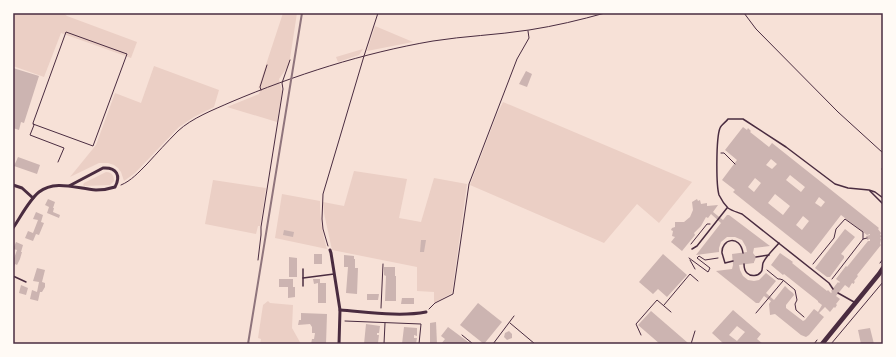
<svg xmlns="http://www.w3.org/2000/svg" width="896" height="357" viewBox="0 0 896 357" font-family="Roboto,sans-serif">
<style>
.green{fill:#ebcfc5}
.building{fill:#ccb4b1;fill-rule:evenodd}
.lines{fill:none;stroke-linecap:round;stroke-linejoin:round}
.path{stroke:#4a2c40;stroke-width:1}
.service{stroke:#4a2c40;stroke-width:1.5}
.minor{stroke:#4a2c40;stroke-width:3}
.primary{stroke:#4a2c40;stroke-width:4.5}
.rail{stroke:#8f747c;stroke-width:2}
.neatline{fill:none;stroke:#4a2c40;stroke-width:1.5}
</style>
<rect width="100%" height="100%" fill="#f7e1d7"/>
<g class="green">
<polygon points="13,13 63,13 67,16 137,42 131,58 61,33 44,77 13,66"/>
<polygon points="283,13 297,13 289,65 279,79 282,92 277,122 227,107 259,94 261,87 258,89"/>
<polygon points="375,26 413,42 367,51"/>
<polygon points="363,49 359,55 338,62 336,57"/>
<polygon points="154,66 219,90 214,107 194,117 179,127 135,173 124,181 121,172 118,168 114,165 108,163 99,163 70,177 96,145 115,93 141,103"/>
<polygon points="503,102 692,182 659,223 637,204 604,243 470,185 497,114"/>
<polygon points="354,171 407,179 399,218 421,222 434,178 467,184 452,293 434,303 434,292 417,291 417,267 332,250 324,213 323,202 344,206"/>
<path d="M106,172c6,0 8,4 8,9l-4,4 -26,1 -1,-1 1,-2z"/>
<polygon points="213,180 266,188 260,226 258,226 256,234 205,224"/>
<path d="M282,194l38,7c0,18 2,31 7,48l-52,-11z"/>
<polygon points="268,301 270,303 293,305 292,328 301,344 260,344 261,339 258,338 263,305"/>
</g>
<g class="building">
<polygon points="13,68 39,76 24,123 21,122 19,130 13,128"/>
<polygon points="526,71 532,74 527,87 519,84"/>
<path d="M743,127l4,3 1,-2 3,3 -1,1 19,15 3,-4 107,85 -1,1 3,4 -1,2 2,1 -2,2 1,1 -1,5 1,1 -24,30 1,1 -4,5 1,1 -1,1v1l-2,-1 -3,5 -4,-3 -9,11 4,3 -4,5 1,1 -2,3 -1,-1 -4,5 -5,-5 -6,6 5,4 -15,18 -3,2 -5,-2 -26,-21 -5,1 -1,-11 2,-3 -7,-5 -5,7h-3l-40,-32 16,-2 1,-4 -1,-11 15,-2 -1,-5 -4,-7 -7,-3h-8l-6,5 -2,6v4l-23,3 25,-32 -10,-9 -3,4 -2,-1 -5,9 -7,7 1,2 -13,16 -11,-9 4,-5 -3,-1 1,-5 -2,-1 1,-2 3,-1v-5h9l6,-5 3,-7 -1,-8 5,-3 1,2 2,-1 1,4 6,-1v3l11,-1 -5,7 10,8 4,-5h2l41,31 -16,2 -1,5 3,4 -1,3 -1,2v1l-15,2 1,5 3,6 5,4 6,1 5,-1 7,-7 10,8 -10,12 8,7 11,-14 4,4 4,3 1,2 -8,10v3l17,13 2,-1 9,-11 4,3 4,-7 -4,-3v-1l-34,-27 -1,1 -12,-10 9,-12 13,9 -1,1 35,28 1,-1 3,3 1,-1 -1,-1 7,-9 1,1 1,-1 -4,-3 10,-13 1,1 21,-26h2v-2l-3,1v-2l-1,-2 4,-1v-1l-3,1 -26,-20 -30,39 -78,-62 2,-2 -13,-10 15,-20 -12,-10zM771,159l6,5 -5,5 -6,-4zM790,175l15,12 -4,5 -15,-12zM755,178l6,5 -7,9 -6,-5zM775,194l15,12 -7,9 -15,-12zM819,197l6,5 -4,5 -6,-4zM803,216l6,5 -7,9 -6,-5z"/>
<polygon points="18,157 40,165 37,174 14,166"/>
<polygon points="48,199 55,202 53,208 54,208 53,212 60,215 59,218 47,213 49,207 45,205"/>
<polygon points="36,212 43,215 41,222 44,223 39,235 36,234 33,241 25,238 28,231 33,233 38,220 33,219"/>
<polygon points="845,229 855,237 841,254 844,256 844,258 830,277 827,277 815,268"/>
<polygon points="284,230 294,232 293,237 283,235"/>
<polygon points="421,240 426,240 424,252 420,252"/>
<polygon points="16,242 23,245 21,252 22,252 20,259 17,265 15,264 13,270 13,261 17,250 13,249"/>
<rect x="314" y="254" width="8" height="10"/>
<polygon points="663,254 687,275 667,297 658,289 653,294 639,282"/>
<polygon points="344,255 354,256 354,259 355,259 355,268 358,268 357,294 346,293 348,267 344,267"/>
<polygon points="289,257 297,258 297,277 289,277"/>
<polygon points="384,267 395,267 395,276 396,276 396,301 385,301 386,276 384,275"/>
<polygon points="37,268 45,270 42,282 45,283 45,287 42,292 40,292 38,301 30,299 32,290 37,292 39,282 33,281"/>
<polygon points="279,279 293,279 293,287 295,287 295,297 288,298 288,287 279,287"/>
<polygon points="313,279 320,279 320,283 326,283 326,303 318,303 318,283 314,284"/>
<polygon points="21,285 28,288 26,295 19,293"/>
<polygon points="367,294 379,294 378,300 367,300"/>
<polygon points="402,298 414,298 414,304 401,304"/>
<polygon points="478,303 502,322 484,344 460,325"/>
<path d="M733,310l28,24 -4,5 6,5h-39l-12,-11zM737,326l8,6 -8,9 -8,-6z"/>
<polygon points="651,311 688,343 686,344 660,344 638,325"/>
<polygon points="301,313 327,314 326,344 311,344 312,339 314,339 315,333 312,333 312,327 310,324 298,325 299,320 301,320"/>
<polygon points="436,322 437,344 430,344 430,323"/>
<polygon points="366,324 380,326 379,333 377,333 377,335 379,335 378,343 376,343 376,344 364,344"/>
<polygon points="404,327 417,328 417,336 414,335 414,338 417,338 416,344 402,344"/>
<polygon points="448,327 471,344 441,344 445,339 441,336"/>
<polygon points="870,328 874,344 861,344 858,330"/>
<polygon points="509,331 512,334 512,338 507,340 504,337 505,333"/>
</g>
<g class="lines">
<g class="path">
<polyline points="744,13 756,29 838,112 883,153"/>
<polyline points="261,90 260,87 267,65"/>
<polyline points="33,124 93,146 127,54 66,32 33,123 34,125 30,135 64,148 58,162"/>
<polyline points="721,153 724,153 735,164"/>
<polyline points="882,169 883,167"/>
<path d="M121,185c10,-4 18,-13 26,-21 10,-11 20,-22 31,-33 14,-13 35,-21 53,-29 64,-27 132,-49 202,-61 31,-5 64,-6 96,-11 26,-4 51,-10 76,-17"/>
<polyline points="691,244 707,224 710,224"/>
<polyline points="328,246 323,229 322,219 323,194 364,56 378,13"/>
<polyline points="689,258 708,272 710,268 697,258 699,256 705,260 718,258"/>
<polyline points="258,260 261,235 261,227 283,89 282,83 290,60"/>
<polyline points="690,260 695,269"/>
<polyline points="880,263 883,259"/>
<polyline points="813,264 834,238 836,229 845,219 863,232 863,239"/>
<polyline points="767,270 778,279 780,279 783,280 795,290 797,300 795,304 796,310 804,317"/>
<polyline points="832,279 863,239 867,238"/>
<polyline points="664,305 690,274 698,281"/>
<polyline points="381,308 383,264"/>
<polyline points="429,309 435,303 453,294 469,184 517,59 529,38 528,31"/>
<polyline points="756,313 783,281"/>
<polyline points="345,321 421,324 419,344"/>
<polyline points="510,323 535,344"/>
<polyline points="462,335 473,344"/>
<polyline points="641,335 636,324 657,300 671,312"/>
<polyline points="384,344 385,323"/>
<polyline points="493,344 514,316"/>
<polyline points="691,344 695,331"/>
<polyline points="814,344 817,340"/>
<polyline points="831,344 883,282"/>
</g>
<g class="service">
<polyline points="870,191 883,204"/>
<polyline points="692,249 697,246 727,208"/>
<polyline points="756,257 769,255"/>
<path d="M733,261l-8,2c-1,-3 -2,-7 -3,-10 -1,-14 18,-19 21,0"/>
<path d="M744,264c0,3 1,7 3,9 4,4 11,3 14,-1 2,-2 1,-6 2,-9 3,-7 11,-14 16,-20"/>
<polyline points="303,269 303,286"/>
<polyline points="13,276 26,282"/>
<polyline points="303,278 334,274"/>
<path d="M833,289l-4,-6 -87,-69c-5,-2 -10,-3 -14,-6 -3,-3 -7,-9 -9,-13 -3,-10 -3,-57 1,-67 1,-3 6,-6 8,-9h15l43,28 49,37 13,4 21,2 6,2 8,6"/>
<polyline points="838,293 854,302"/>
</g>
<g class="minor">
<polyline points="13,185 22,188 33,198"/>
<path d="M13,228c7,-10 16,-28 26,-36 16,-13 39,-3 57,-2 7,0 13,-1 19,-3 6,-11 2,-20 -12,-19l-34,18"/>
<polyline points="330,250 331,253 340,310 339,344"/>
<path d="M340,310c27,2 60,7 86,2"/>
</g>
<polyline class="primary" points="822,344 879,274 883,268"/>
<polyline class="rail" points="248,344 302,13"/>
</g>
<rect width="896" height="357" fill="none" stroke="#fffaf5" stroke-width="28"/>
<rect x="14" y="14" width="868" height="329" class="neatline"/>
</svg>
